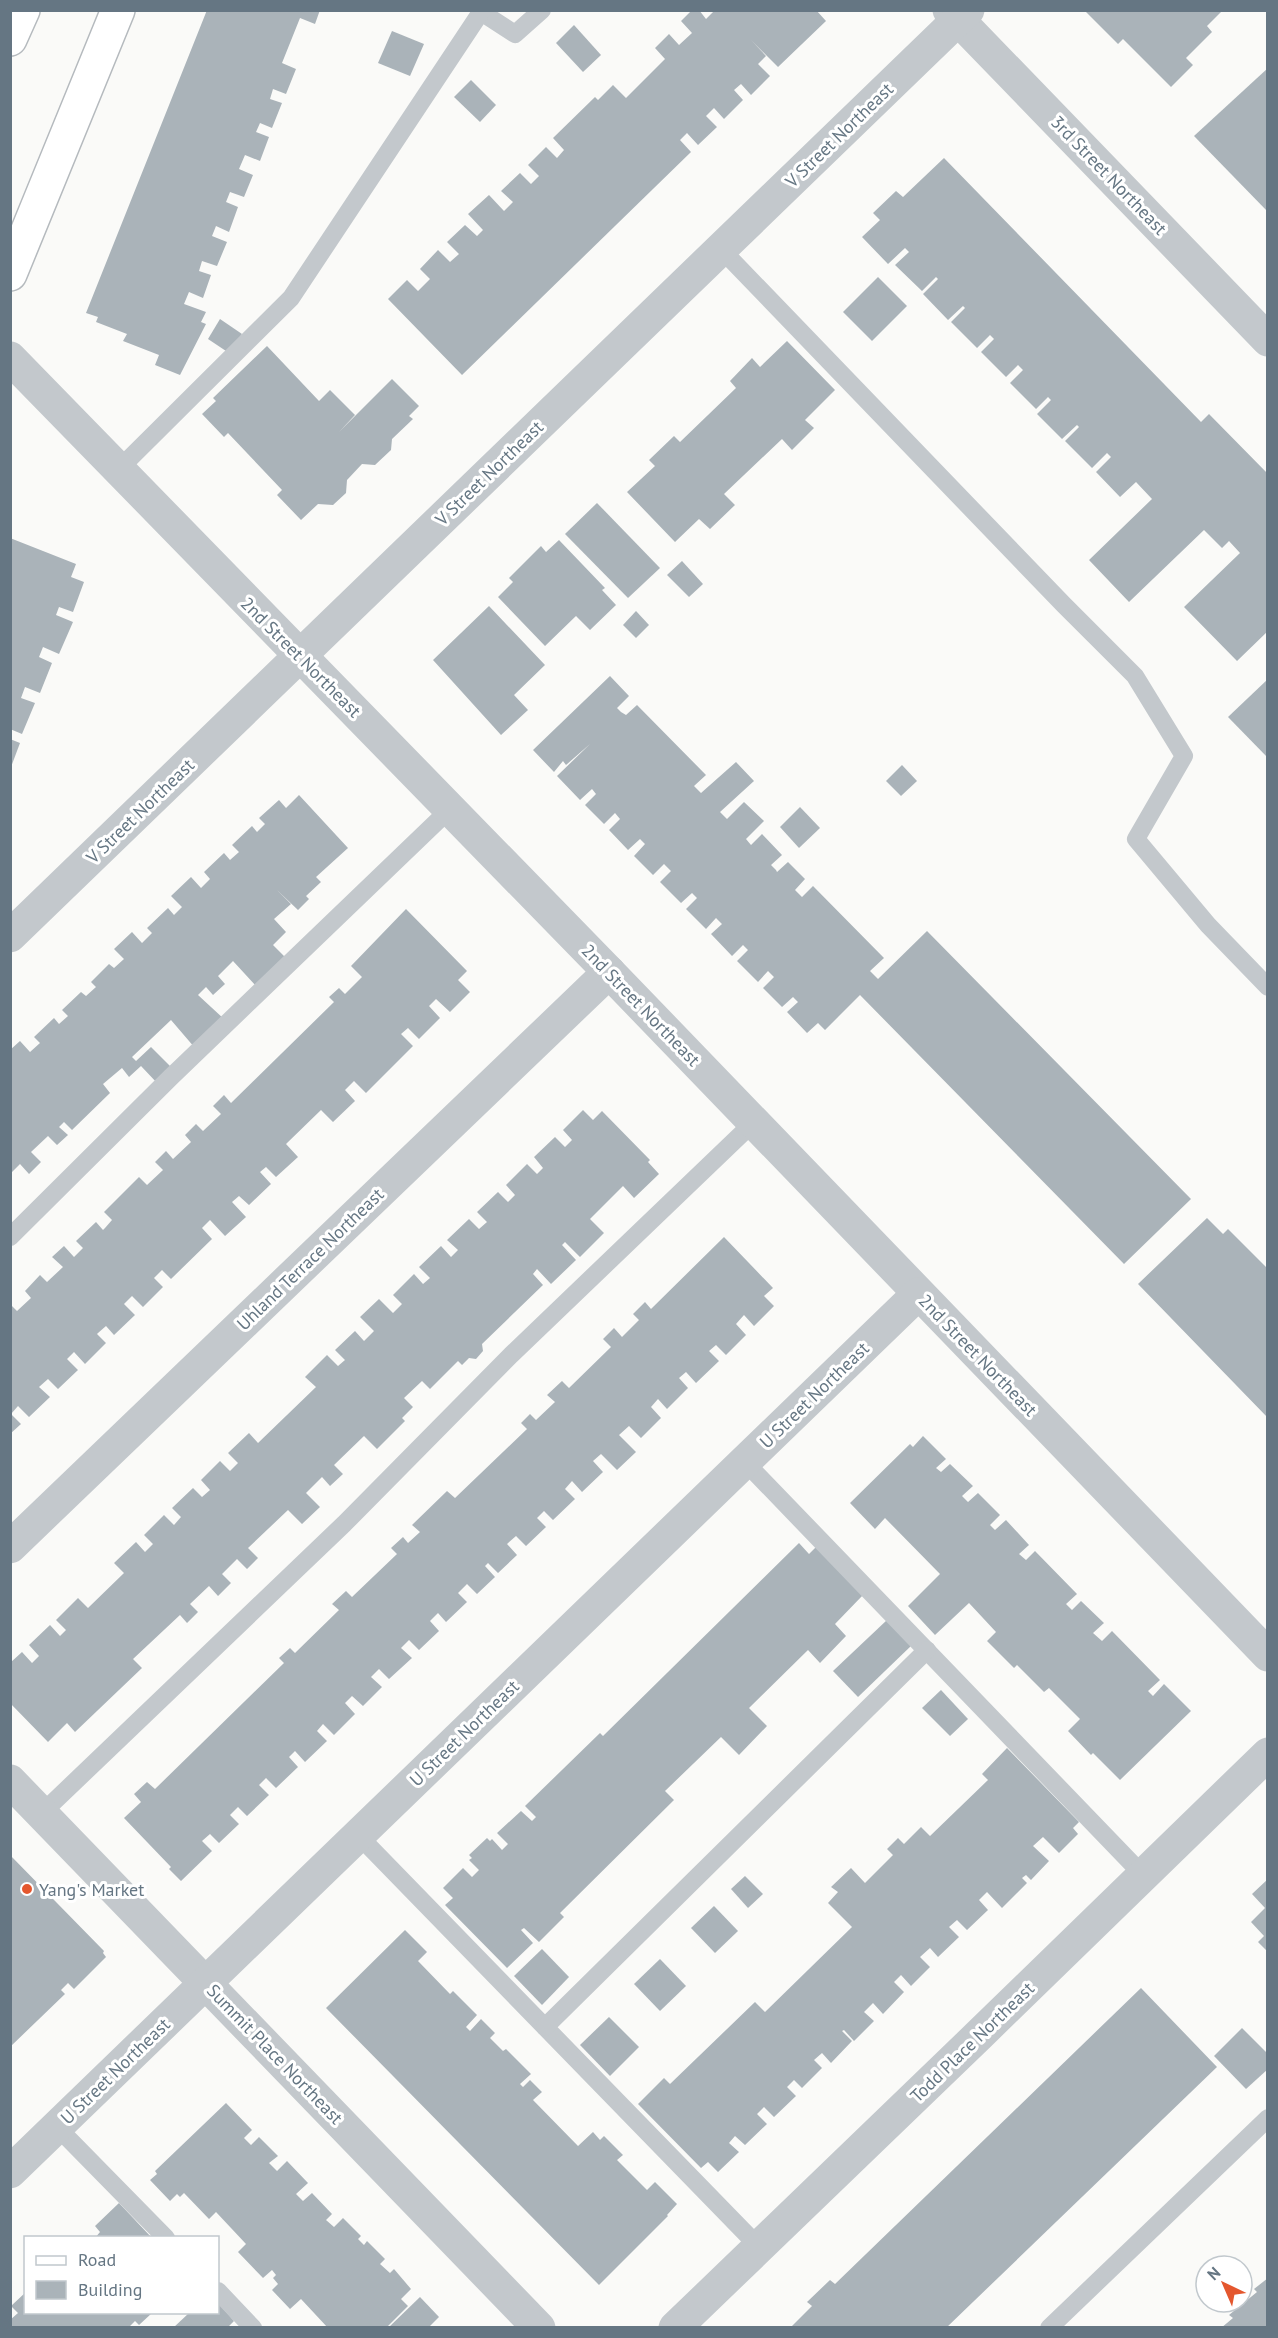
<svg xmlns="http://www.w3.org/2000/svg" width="1278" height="2338" viewBox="0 0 1278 2338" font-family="'PT Sans',sans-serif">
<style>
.building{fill:#aab3b9}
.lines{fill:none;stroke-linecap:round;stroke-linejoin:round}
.primary-casing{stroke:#b5babe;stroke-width:36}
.lane{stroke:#c3c8cc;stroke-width:18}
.street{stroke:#c3c8cc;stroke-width:33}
.primary{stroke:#fff;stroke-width:33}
.poi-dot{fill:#e4572e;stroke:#fff;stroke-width:2}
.labels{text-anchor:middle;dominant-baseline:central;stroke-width:6;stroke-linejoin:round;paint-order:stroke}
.street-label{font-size:18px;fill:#657683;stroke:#fff}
.poi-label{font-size:18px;fill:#657683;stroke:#fff;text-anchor:start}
</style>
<rect width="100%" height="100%" fill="#fafaf8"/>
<g class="building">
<polygon points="207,10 320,10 315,24 300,18 282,63 296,69 286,94 273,89 270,99 282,103 272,128 260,123 256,132 269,137 260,161 245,155 239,169 253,175 244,197 230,192 226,202 238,207 229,232 216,226 212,236 227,242 217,266 202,261 199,271 211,275 203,298 189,292 184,304 206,312 201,322 206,324 180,375 155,365 159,355 123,341 127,334 96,322 98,317 86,313"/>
<polygon points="692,10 699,10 706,19 715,10 816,10 826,21 778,67 751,40 766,56 758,64 770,76 751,95 741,84 734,90 743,100 724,119 714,108 706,116 717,127 698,145 687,133 680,140 691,152 462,375 388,299 407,280 418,291 430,279 420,269 438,250 450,262 459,254 447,242 465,225 477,236 483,230 468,214 489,195 504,211 513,202 501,191 520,173 531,184 539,176 528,165 546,147 557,158 564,150 553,138 595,97 598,100 613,85 626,98 665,59 655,48 669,34 679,45 692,33 681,21"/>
<polygon points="1087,10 1223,10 1207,26 1212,32 1186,58 1193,65 1171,87 1123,39 1118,44 1086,12"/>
<polygon points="574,25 601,55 583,72 556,43"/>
<polygon points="392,31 424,44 410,76 378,63"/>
<polygon points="1268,68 1268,212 1194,136"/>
<polygon points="471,80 496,105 480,122 454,97"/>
<polygon points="944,158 1201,422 1209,414 1268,474 1268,631 1237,661 1184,607 1240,553 1229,541 1222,548 1204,530 1129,602 1089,560 1152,499 1136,482 1120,497 1096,472 1111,457 1107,453 1092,468 1065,441 1079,427 1077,425 1062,439 1037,414 1051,400 1048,397 1036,409 1010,383 1023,370 1018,365 1006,377 981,352 994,339 990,335 977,348 951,322 965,308 963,306 948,320 923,294 938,279 936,277 922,291 895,265 909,252 905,248 888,264 862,237 880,220 873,213 896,191 903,197"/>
<polygon points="878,277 907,306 872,341 843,312"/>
<polygon points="220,319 242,334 229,353 208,339"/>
<polygon points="787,341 835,390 805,420 814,428 792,450 782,439 724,494 735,505 710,529 699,519 675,542 627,492 655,466 649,460 674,436 680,442 736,388 730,381 752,358 760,367"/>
<polygon points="267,346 319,401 330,390 355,415 339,432 392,379 419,406 409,416 413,419 392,439 391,450 375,465 362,464 347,480 346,493 333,505 318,504 301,520 277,495 282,490 228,433 224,437 202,414 216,401 213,398"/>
<polygon points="597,503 660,568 628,598 565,534"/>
<polygon points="10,538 76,564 71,577 84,582 73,612 59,607 56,615 73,622 59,654 43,647 39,657 52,663 40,693 25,687 21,698 35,703 22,734 10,729"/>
<polygon points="559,540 605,588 602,590 616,605 590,630 576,616 545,646 498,597 513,582 509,578 541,546 546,552"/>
<polygon points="682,561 703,584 689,597 667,575"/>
<polygon points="489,606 545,665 514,695 528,710 501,735 433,660"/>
<polygon points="636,611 649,625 636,638 623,625"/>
<polygon points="610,676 629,696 617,708 621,712 626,715 637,705 706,775 694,786 701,793 736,762 754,781 720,812 727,819 744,802 764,821 746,839 751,845 762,834 782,855 771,865 776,870 777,872 788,862 805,879 795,890 802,897 813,886 884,958 870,971 878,979 927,931 1191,1199 1124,1264 860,995 825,1030 818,1023 807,1033 787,1012 798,1002 793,997 782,1007 763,988 774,977 768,971 758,982 737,961 748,950 743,945 732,956 711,934 722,924 716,918 706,929 686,909 697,898 692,893 681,903 660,882 678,864 671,871 664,864 653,875 634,856 645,844 640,839 628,850 609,830 620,819 615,813 604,824 585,805 596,794 592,789 580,800 557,776 590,744 566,765 563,761 554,772 533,750"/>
<polygon points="1268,679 1268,758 1228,717"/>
<polygon points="10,739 20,743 11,767 10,767"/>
<polygon points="902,765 917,781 901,796 886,781"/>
<polygon points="299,795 348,848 316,877 321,882 306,896 309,899 298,910 277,890 291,904 274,919 286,932 273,945 287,959 257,987 233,961 218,976 225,984 213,995 206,987 198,995 224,1019 195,1048 171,1020 132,1057 136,1061 151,1047 173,1069 158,1084 141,1066 129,1077 122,1068 103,1084 110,1093 72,1130 64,1122 59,1127 68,1135 57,1145 48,1136 31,1152 41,1162 29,1174 20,1164 10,1174 10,1050 20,1041 30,1052 40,1043 34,1037 54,1018 59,1024 68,1016 62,1010 81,992 86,996 96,987 91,982 109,964 114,968 124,959 114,949 132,932 142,943 152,933 147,928 168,908 174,915 182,907 171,896 191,877 201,888 210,879 204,872 224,853 230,860 239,852 232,845 252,826 257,832 265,824 259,818 279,800 286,808"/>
<polygon points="800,807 820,828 799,848 780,827"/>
<polygon points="406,909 467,971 458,980 470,992 450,1012 436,999 429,1006 440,1018 419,1039 408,1028 401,1034 413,1046 366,1093 354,1081 345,1090 355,1101 333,1122 321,1110 286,1144 298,1157 276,1177 266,1167 260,1172 271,1184 249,1205 239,1196 232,1202 246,1217 225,1236 210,1220 202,1228 212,1239 171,1279 162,1270 154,1278 163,1287 143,1307 132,1296 124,1304 135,1315 114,1335 106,1326 98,1333 97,1334 106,1343 85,1364 74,1352 67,1359 78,1370 58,1389 48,1379 39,1387 50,1397 29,1417 18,1406 11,1414 21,1424 10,1434 10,1304 17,1311 31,1298 25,1291 40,1275 47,1282 63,1267 52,1257 64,1246 74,1257 83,1248 76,1241 96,1222 103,1230 105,1228 112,1220 104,1212 139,1177 147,1185 163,1170 155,1162 166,1151 173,1159 191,1142 185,1135 196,1124 203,1131 221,1114 213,1106 224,1095 231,1103 334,1002 329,997 339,988 345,994 362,977 351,966"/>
<polygon points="583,1110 593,1120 602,1111 650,1160 648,1162 659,1174 634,1198 623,1186 590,1219 604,1233 580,1257 565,1242 562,1245 576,1260 551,1284 537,1269 533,1274 543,1285 482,1344 483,1351 476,1359 469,1358 462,1365 458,1361 430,1389 422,1381 404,1398 413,1407 402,1418 405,1421 377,1449 364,1436 334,1465 343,1474 330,1486 322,1477 306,1493 320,1507 302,1524 288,1510 248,1548 258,1558 247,1569 237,1559 222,1574 231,1583 218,1596 209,1586 190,1604 198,1612 187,1623 180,1615 133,1659 142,1668 75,1732 67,1723 48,1742 10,1703 10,1663 22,1652 32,1663 39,1656 29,1645 50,1625 60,1636 66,1630 56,1620 78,1598 88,1608 124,1573 114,1563 136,1542 145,1552 153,1544 144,1535 164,1515 174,1525 181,1517 172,1508 193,1488 202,1497 210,1490 201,1480 220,1461 230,1471 238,1463 228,1453 249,1433 258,1443 316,1387 305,1377 327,1355 338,1366 345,1360 335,1350 355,1331 364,1341 374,1331 360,1317 379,1299 393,1313 402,1304 393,1295 414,1274 423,1284 430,1278 419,1267 441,1246 451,1257 458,1250 447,1240 469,1219 479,1229 487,1222 477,1212 498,1192 508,1202 515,1195 506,1185 527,1164 537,1174 543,1168 534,1157 555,1137 565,1147 572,1140 563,1130"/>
<polygon points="1207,1218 1223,1234 1228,1229 1268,1269 1268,1418 1138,1284"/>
<polygon points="724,1237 773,1288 764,1296 774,1306 754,1326 744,1315 736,1324 746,1335 726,1355 716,1345 709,1351 719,1361 696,1383 686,1372 679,1378 688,1388 667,1409 658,1399 651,1407 661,1418 641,1438 629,1426 619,1435 636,1452 617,1470 601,1454 593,1461 603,1472 582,1492 572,1481 565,1489 575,1499 553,1520 544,1511 537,1518 546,1527 526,1546 516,1536 507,1544 517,1555 498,1573 488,1563 485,1566 495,1577 477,1594 467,1584 458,1593 467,1602 446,1622 438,1613 430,1621 439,1631 419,1650 409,1640 401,1648 412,1658 389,1679 379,1669 371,1677 382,1687 363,1706 352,1696 345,1703 355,1714 334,1735 323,1724 317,1731 327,1741 305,1762 295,1751 289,1757 298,1767 276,1788 266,1778 259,1785 269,1795 247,1816 238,1807 230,1815 239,1824 219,1843 210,1834 202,1841 212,1851 181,1881 169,1869 171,1867 124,1818 141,1802 134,1794 147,1782 155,1789 284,1663 279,1658 290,1648 295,1653 339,1610 332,1604 346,1591 352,1597 397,1554 391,1548 403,1537 408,1543 420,1532 412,1525 447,1491 455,1498 527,1429 521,1423 530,1414 536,1420 555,1402 547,1395 562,1381 569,1388 611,1347 603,1339 614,1328 622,1337 639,1320 633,1314 645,1302 651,1309"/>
<polygon points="923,1436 946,1459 936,1468 941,1472 950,1464 973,1486 962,1496 968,1502 978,1493 1000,1515 990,1525 995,1530 1006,1520 1029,1545 1019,1554 1026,1560 1035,1551 1077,1594 1066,1604 1072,1610 1081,1601 1104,1623 1093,1633 1102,1641 1112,1631 1160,1680 1148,1691 1153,1696 1164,1684 1191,1711 1120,1780 1093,1753 1091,1755 1068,1731 1080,1719 1049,1688 1044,1692 1017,1665 1014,1668 987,1641 996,1632 969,1603 935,1635 908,1606 940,1574 885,1518 875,1529 850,1503 910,1444 913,1447"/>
<polygon points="799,1543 809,1554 816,1547 863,1595 835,1624 846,1636 820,1663 808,1650 749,1708 767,1726 739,1755 721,1737 665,1791 674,1800 560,1913 564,1917 539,1942 524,1928 521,1930 533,1943 507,1968 445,1905 453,1898 443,1888 463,1868 472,1877 479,1870 469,1860 472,1858 469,1855 487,1838 490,1841 492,1839 502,1850 508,1844 497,1833 521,1811 532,1821 536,1817 525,1806 600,1733 603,1736"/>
<polygon points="887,1620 912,1645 858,1697 833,1671"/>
<polygon points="941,1690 968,1719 950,1736 922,1708"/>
<polygon points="1007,1748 1079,1822 1073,1828 1078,1834 1059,1853 1043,1837 1033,1846 1049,1861 1031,1880 1026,1875 1022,1878 1027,1883 1002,1908 987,1892 979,1900 988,1910 967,1930 957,1920 949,1927 959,1937 938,1957 930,1948 920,1957 930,1967 911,1986 901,1975 894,1982 904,1992 883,2014 873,2003 864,2012 874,2021 854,2041 844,2030 842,2031 852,2041 831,2063 822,2053 814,2060 822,2068 802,2088 794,2080 787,2087 796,2096 774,2117 764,2107 757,2114 767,2124 745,2145 735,2136 729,2143 739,2152 718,2172 708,2162 701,2168 638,2104 664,2078 670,2084 755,2002 765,2012 852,1927 828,1903 838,1892 831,1887 851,1868 865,1883 893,1855 887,1849 898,1838 904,1844 921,1827 930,1836 988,1780 982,1774"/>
<polygon points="10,1855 104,1951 103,1953 106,1957 74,1989 68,1983 61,1990 65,1994 10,2047"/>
<polygon points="745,1876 763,1894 748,1908 731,1889"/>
<polygon points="1268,1879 1268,1952 1258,1942 1264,1936 1251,1922 1265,1908 1252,1894"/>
<polygon points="714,1906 738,1931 715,1953 691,1928"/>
<polygon points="405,1930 427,1952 418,1961 450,1994 453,1991 477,2015 466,2027 470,2031 481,2019 495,2033 490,2038 503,2051 506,2049 531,2074 520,2084 523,2087 530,2080 542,2092 533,2100 578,2146 593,2132 600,2140 604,2136 623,2155 617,2160 647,2190 655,2182 677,2204 667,2215 668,2216 599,2285 326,2008"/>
<polygon points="542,1949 569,1977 542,2005 514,1976"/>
<polygon points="660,1959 686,1986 660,2011 634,1984"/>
<polygon points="1141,1988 1217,2067 1190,2093 946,2328 790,2328 812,2306 807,2302 830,2280 835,2284"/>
<polygon points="609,2017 639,2047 610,2076 580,2045"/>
<polygon points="1242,2028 1268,2054 1268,2069 1246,2089 1214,2056"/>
<polygon points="226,2103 252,2130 244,2138 251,2145 259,2137 278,2156 269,2163 277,2171 287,2161 308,2183 296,2194 303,2201 312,2193 332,2214 326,2220 334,2227 343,2218 361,2236 358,2239 364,2245 367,2241 385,2259 380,2264 390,2273 394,2269 411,2289 401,2299 408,2306 386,2328 328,2328 301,2299 290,2309 272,2290 278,2284 273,2278 276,2275 272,2270 263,2278 238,2252 246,2244 216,2212 209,2219 184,2193 180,2197 177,2194 170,2201 150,2180 157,2174 155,2171"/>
<polygon points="119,2203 152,2238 95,2238 100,2232 95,2226"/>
<polygon points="1268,2278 1268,2328 1221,2328 1233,2318 1229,2315 1257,2292 1254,2289"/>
<polygon points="26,2292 26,2313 152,2313 139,2325 135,2321 128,2328 10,2328 10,2320 18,2313 11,2306"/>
<polygon points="420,2297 439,2317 428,2328 388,2328"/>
<polygon points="218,2303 234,2321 227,2328 173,2328 189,2313 218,2313"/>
</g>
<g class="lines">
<defs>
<g id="primary">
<polyline points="10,39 23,10"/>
<polyline points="10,274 118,10"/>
</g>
</defs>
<use href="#primary" class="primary-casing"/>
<g class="lane">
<polyline points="481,12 515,34 542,10"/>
<polyline points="721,249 1064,605 1135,676 1184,756 1136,839 1208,925 1268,987"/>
<polyline points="118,470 291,298 481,12 480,10"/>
<polyline points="10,1237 171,1077 450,809"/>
<polyline points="745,1462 1143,1875"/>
<polyline points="42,1813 344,1524 511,1355 754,1122"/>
<polyline points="359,1836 759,2247"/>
<polyline points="545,2027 927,1650"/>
<polyline points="57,2127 166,2238"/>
<polyline points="218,2291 253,2328"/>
<polyline points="1049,2328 1268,2118"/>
</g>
<g class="street">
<polyline points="949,10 1268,340"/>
<polyline points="10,358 609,972 1268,1655"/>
<polyline points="10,936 968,10"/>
<polyline points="10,1547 609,972"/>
<polyline points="10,1781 539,2328"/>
<polyline points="10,2172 918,1294"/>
<polyline points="675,2328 980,2034 1268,1754"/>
</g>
<use href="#primary" class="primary"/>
</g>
<circle class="poi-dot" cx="27" cy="1889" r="6"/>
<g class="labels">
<g class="street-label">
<text transform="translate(839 135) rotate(-44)">V Street Northeast</text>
<text transform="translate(1109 175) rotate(46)">3rd Street Northeast</text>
<text transform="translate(489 473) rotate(-44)">V Street Northeast</text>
<text transform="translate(301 657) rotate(45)">2nd Street Northeast</text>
<text transform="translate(140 811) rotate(-44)">V Street Northeast</text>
<text transform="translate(641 1005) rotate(46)">2nd Street Northeast</text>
<text transform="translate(310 1259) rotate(-44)">Uhland Terrace Northeast</text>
<text transform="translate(978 1355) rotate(46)">2nd Street Northeast</text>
<text transform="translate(814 1395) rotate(-44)">U Street Northeast</text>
<text transform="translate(464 1733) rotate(-44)">U Street Northeast</text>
<text transform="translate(972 2042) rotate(-44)">Todd Place Northeast</text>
<text transform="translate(275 2054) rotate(46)">Summit Place Northeast</text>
<text transform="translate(115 2071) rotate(-44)">U Street Northeast</text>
</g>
<g class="poi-label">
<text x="39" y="1889">Yang's Market</text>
</g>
</g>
<rect width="1278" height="2338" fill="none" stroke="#657683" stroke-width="24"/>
<rect x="24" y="2236" width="195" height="78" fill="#ffffff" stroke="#c1c8cd" stroke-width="1.5"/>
<rect x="36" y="2256" width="30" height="9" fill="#ffffff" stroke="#c1c8cd" stroke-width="1.5"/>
<text x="78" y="2266" font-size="18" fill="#657683">Road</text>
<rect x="36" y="2281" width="30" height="18" fill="#aab3b9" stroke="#c1c8cd" stroke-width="1.5"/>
<text x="78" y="2296" font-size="18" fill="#657683">Building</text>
<g transform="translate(1224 2284) rotate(316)"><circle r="28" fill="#ffffff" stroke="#c1c8cd" stroke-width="1.5"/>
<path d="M0-4.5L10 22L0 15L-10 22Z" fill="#e4572e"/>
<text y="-9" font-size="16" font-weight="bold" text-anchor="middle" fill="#657683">N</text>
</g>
</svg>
